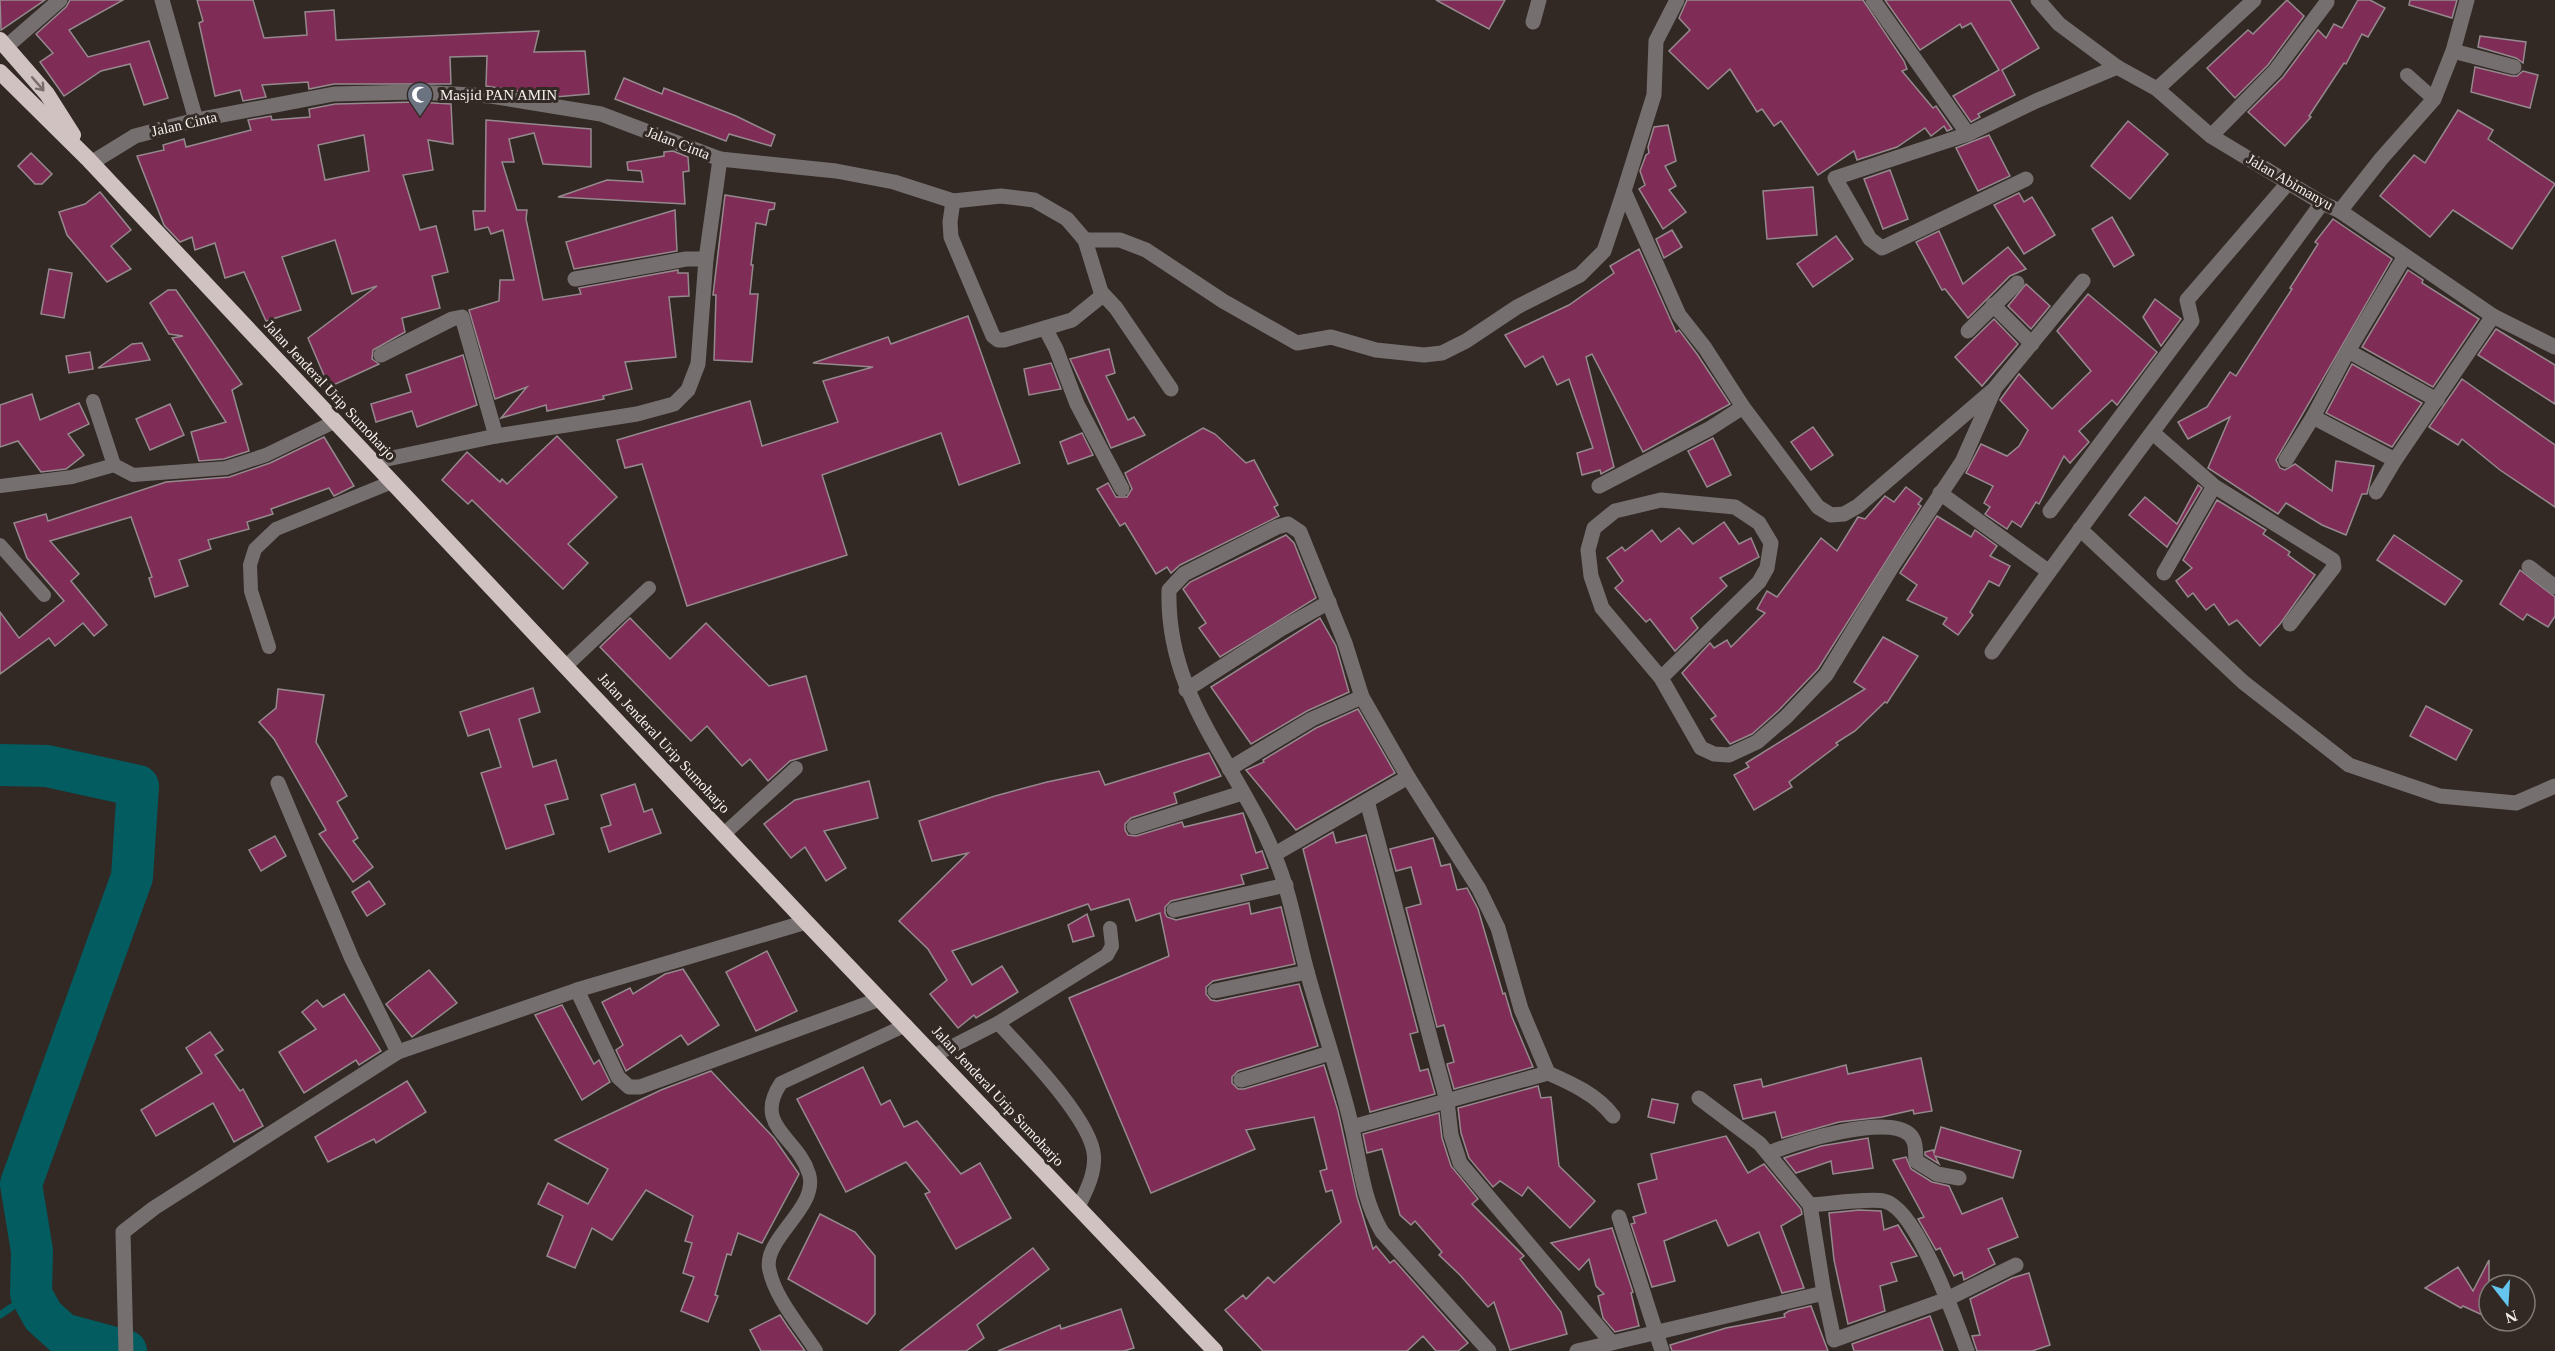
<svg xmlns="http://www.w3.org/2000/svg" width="2555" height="1351" viewBox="0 0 2555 1351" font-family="'Times New Roman',serif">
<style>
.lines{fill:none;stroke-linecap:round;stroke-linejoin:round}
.stream{stroke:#025c60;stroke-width:7}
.river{stroke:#025c60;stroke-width:42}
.building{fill:#7f2d56;stroke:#95898e;stroke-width:1.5;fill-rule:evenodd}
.service{stroke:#75706f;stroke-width:14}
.minor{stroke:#75706f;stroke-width:15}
.trunk{stroke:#cfc2c0;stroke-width:16}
.oneway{stroke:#796e6b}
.labels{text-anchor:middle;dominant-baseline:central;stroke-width:6;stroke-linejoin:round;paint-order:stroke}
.poi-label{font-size:15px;fill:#f6f0ed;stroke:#322925;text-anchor:start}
.street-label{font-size:15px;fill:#f6f0ed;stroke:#322925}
</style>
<rect width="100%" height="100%" fill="#322925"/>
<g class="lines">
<polyline class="stream" points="0,1315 31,1294"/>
<polyline class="river" points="0,765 47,766 138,786 132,877 21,1184 32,1251 31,1294 43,1316 63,1334 126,1351"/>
</g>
<g class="building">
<polygon points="0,0 45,0 1,30"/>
<polygon points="70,0 123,0 69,30 88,57 149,41 168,98 144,105 130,64 101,71 64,96 40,62 53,53 36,34 66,7"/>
<polygon points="197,0 253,0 264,38 307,35 305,12 334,10 336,40 539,31 534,52 585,51 589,94 555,97 486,86 487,56 450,57 451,84 334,84 309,89 308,82 262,85 266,97 243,101 240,90 215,96 199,23 203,21"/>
<polygon points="1436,0 1505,0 1489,29"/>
<polygon points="1687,0 1863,0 1904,61 1907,69 1902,71 1933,108 1936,106 1952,129 1947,131 1944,126 1931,136 1925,128 1897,147 1857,160 1854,151 1818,175 1781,121 1774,126 1762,109 1757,112 1730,69 1708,89 1669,51 1690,30 1679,18"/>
<polygon points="1885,0 2010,0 2039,48 2002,70 2015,95 1978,114 1980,117 1971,122 1953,96 1999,70 1971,23 1962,28 1960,24 1920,50"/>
<polygon points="2287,0 2304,16 2268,65 2235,98 2207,68 2248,30 2253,34"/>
<polygon points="2358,0 2370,0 2385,8 2368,37 2362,34 2346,64 2344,63 2309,116 2311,117 2285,146 2248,112 2283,77 2318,30 2326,38 2334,24 2342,28"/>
<polygon points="2410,0 2457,0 2452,18 2409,5"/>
<polygon points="2480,36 2526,42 2523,63 2516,58 2478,47"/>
<polygon points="2475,67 2512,76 2517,76 2523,71 2538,75 2530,108 2471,92"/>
<polygon points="624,78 662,94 664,88 736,116 775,135 771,146 729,134 726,141 615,99"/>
<path d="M416,102l35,2 2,40 -25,-4 5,30 -30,5 17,55 16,-4 12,46 -16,4 8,32 -38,10 3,14 -32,18 -1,9 7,5 -50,23 -21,-49 69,-52 -25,8 -17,-54 -53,17 19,53 -35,11 -22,-49 -19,6 -10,-35 -20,7 -3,-13 -12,5 -16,-17 -27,-69 27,-6 -1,-5 21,-6 2,8 65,-17 -3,-10 23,-4 1,4 38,-3 -1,-8 26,-5zM364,135l5,36 -44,9 -7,-35z"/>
<polygon points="2458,110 2493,130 2488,139 2555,184 2512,249 2453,210 2430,237 2380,196 2414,155 2425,163"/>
<polygon points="486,120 591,129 591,167 543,164 534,133 509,139 514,162 502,162 517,210 527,210 526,219 543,300 581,294 579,288 678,270 678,273 688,273 689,296 669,297 676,357 625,362 632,389 603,396 604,399 547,411 546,405 501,418 527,387 495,399 469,310 499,301 500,280 514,280 503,230 491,234 488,227 475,230 473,211 485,211"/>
<polygon points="2128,121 2168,154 2130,199 2091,166"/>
<polygon points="1668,125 1676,161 1665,166 1676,186 1669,190 1686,212 1663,229 1639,189 1645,185 1640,171 1646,155 1649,153 1648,147 1654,127"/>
<polygon points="1989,135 2010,176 1978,191 1956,148"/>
<polygon points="673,151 688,157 689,171 683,172 685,204 558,197 607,180 643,182 641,171 628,170 627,162 664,156 664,152"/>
<polygon points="31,153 52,174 42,184 35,184 18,166"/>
<polygon points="1890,170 1908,219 1883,229 1864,179"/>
<polygon points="1813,187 1817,235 1767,239 1763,191"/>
<polygon points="100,192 131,230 111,246 131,269 107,282 67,235 59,212 85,204"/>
<polygon points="2019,193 2024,202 2032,197 2055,235 2024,254 1994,205"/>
<polygon points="725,195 775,203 774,209 769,210 766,225 756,223 751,265 753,265 750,294 758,294 752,362 714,360 716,295 713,295"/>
<polygon points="675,210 677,251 574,269 566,242"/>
<polygon points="2112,217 2134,255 2114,267 2092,229"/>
<polygon points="2333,219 2392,259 2276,460 2280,468 2285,470 2295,464 2332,491 2336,461 2374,466 2367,494 2362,494 2346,535 2322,525 2286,503 2278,514 2208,468 2230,417 2188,439 2178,422 2207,407 2230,372 2236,376 2292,289 2290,288 2318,244 2315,242"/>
<polygon points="1672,230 1682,247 1664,258 1656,239"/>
<polygon points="1939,231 1963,284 2008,247 2026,269 2010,276 1968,318 1945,289 1942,290 1916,242"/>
<polygon points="1836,236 1853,259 1813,287 1797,264"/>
<polygon points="1639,249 1676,332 1679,330 1697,354 1730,404 1643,452 1592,354 1586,357 1614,467 1601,474 1600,470 1582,475 1577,453 1593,448 1569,379 1557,385 1543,356 1525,367 1505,335 1569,305 1614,273 1610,266"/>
<polygon points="49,269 72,273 64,318 41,314"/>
<polygon points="2408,270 2423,280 2422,283 2479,319 2433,387 2362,347"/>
<polygon points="2026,284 2050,306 2031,329 2008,306"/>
<polygon points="168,290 176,290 242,384 232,390 249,451 224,459 199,461 191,432 226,422 172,338 183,336 169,334 150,303"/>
<polygon points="2088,294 2157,352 2117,405 2112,400 2079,431 2089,442 2070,463 2064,456 2039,504 2036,502 2021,527 2012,521 2007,529 1985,514 1990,507 1984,503 1993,486 1966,473 1981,444 2007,456 2019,446 2028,430 2000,400 2019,374 2052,409 2091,371 2057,331"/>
<polygon points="2155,299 2181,319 2161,346 2143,317"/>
<polygon points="968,316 1020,463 959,485 941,433 822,475 847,555 687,606 642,464 625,468 617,440 750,401 762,446 838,422 823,381 873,367 813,363 888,337 891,344"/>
<polygon points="1994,319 2018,344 1982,386 1955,357"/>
<polygon points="2496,329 2555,365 2555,404 2478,355"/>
<polygon points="142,343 150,360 98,368 132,344"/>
<polygon points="1109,349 1115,373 1106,376 1128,420 1134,417 1145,435 1111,448 1070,359"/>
<polygon points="90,352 93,369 69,373 66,356"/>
<polygon points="463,355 477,405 417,427 412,411 376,422 371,404 411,392 406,375"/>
<polygon points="1051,363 1061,389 1029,395 1024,369"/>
<polygon points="2352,364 2422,403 2392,447 2326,413"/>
<polygon points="2462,379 2555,445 2555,507 2500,470 2462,439 2458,445 2429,427"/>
<polygon points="32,394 40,420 79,403 89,424 68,434 84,455 66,469 41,472 18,441 0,447 0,405"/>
<polygon points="170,404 184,435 150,450 136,419"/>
<polygon points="1813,427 1833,455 1811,470 1791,442"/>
<polygon points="1203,428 1215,434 1246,463 1254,460 1278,505 1274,507 1279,516 1180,565 1171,573 1167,567 1156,574 1125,523 1120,526 1097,489 1108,483 1116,497 1127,497 1132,489 1125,473"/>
<polygon points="1082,433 1093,455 1068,464 1060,442"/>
<polygon points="557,436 617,497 568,544 588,563 563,589 472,500 468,504 442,480 467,452 500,482 502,479 507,484"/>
<polygon points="324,437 354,486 334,496 329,488 271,509 273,514 247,522 249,529 208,540 211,549 179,560 188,586 155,597 149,578 152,577 131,517 50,541 79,574 71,581 107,625 94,636 83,623 55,646 49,638 0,674 0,612 19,638 64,601 27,558 14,523 46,514 48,521 166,482 229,477 270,463"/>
<polygon points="1713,438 1731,475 1707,487 1688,451"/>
<polygon points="2198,485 2202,488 2167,547 2129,515 2145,497 2177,524"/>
<polygon points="1906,487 1922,499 1918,504 1921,506 1818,669 1779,710 1752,734 1730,744 1711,719 1716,716 1682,673 1710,643 1714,648 1727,640 1731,647 1765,613 1757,609 1767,591 1777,597 1821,538 1837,551 1858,517 1865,519 1885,496 1894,502"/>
<polygon points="2217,500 2266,530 2263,534 2290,552 2288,555 2315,575 2280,624 2260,646 2237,620 2229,625 2214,604 2206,610 2193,593 2188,597 2176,581 2192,568 2183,560"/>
<polygon points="1937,516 1971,537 1975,530 1997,546 1990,556 2010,566 1999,586 1989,581 1970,612 1973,615 1958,635 1943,624 1947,618 1907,600 1917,585 1900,573"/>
<polygon points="1724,522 1739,544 1751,538 1759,557 1720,578 1727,586 1691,618 1698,628 1675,651 1650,619 1646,622 1615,588 1623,581 1607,558 1622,547 1625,551 1652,530 1661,542 1679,528 1693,544"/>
<polygon points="1286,535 1294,543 1316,598 1220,657 1199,628 1206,623 1183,589 1190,582"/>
<polygon points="2394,535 2462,581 2445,605 2377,560"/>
<polygon points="2520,570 2555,597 2555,616 2548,627 2527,614 2523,620 2500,604"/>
<polygon points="630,618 670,659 706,623 769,686 806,676 827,750 790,761 768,781 750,759 742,766 707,726 691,741 600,647"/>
<polygon points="1320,618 1336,646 1349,692 1307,711 1251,744 1211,687"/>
<polygon points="1883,637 1918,656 1887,703 1885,702 1855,731 1836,743 1838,745 1789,782 1792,787 1754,810 1734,775 1749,767 1746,763 1865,689 1854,682"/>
<polygon points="533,688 540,712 519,719 533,767 556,760 568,799 545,805 554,834 506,849 481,773 501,767 489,729 468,736 460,712"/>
<polygon points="278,689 324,695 316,742 347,796 337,802 358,838 353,841 373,867 353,882 319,834 326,830 274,739 259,722 276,708"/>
<polygon points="2426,706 2472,730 2456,760 2410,736"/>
<polygon points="1358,709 1395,773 1296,830 1246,770 1264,762 1263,760 1316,728"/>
<polygon points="1209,753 1221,776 1174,793 1177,803 1131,818 1125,824 1125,830 1128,835 1136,836 1182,822 1184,827 1243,813 1256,853 1262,851 1268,868 1241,875 1244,884 1171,901 1165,907 1165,913 1167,917 1176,920 1249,903 1251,914 1281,907 1295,964 1213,981 1206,987 1206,994 1211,1000 1217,1001 1299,984 1318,1046 1238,1071 1232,1077 1232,1083 1238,1089 1244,1089 1324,1065 1338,1111 1357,1197 1373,1249 1376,1246 1390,1263 1394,1260 1468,1343 1458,1351 1436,1351 1423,1336 1407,1351 1263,1351 1225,1310 1243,1295 1246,1299 1268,1277 1274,1283 1341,1222 1332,1190 1326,1192 1320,1171 1327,1169 1314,1117 1246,1130 1255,1149 1151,1193 1069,998 1169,956 1160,913 1136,921 1129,899 1091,910 1088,904 952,951 972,985 1002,966 1018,992 976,1018 974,1015 958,1028 930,994 947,980 928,949 899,921 968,853 932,861 919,821 995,796 1047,782 1099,771 1105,785"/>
<polygon points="869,781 878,818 824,831 846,868 826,881 805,847 791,858 764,824 795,800"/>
<polygon points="635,784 644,812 652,809 661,833 609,852 601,828 611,825 601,795"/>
<polygon points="1333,832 1336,843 1366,835 1418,1032 1410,1034 1420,1071 1428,1069 1435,1094 1370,1112 1303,849"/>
<polygon points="275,836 286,856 261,871 249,850"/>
<polygon points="1433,838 1441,866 1450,864 1457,890 1467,888 1478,909 1503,994 1505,993 1512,1017 1533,1067 1454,1089 1447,1064 1454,1062 1444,1025 1437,1027 1406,908 1421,904 1411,867 1396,871 1390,849"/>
<polygon points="369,881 385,904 367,916 352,892"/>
<polygon points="1087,914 1094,936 1073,942 1068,925"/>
<polygon points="767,951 797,1011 756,1031 726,972"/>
<polygon points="683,969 719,1025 688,1045 681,1035 626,1071 616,1050 623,1045 602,1002 630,988 633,994 665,974"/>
<polygon points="429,970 457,1003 412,1037 386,1004"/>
<polygon points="344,994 381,1051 359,1065 356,1060 304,1093 279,1052 316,1029 302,1012 317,1000 323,1007"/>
<polygon points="562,1005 594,1064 599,1060 610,1082 582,1100 535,1015"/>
<polygon points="210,1032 223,1050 215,1055 240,1091 243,1089 263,1126 234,1142 213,1103 156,1136 141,1110 202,1073 186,1048"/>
<polygon points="1921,1058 1932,1111 1914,1114 1913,1110 1882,1117 1839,1122 1782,1138 1775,1112 1743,1119 1734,1085 1761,1079 1763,1087 1846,1065 1848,1074"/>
<polygon points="863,1067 881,1105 890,1100 904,1127 917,1121 961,1174 980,1163 1011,1218 956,1249 925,1194 930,1192 906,1162 846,1192 797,1099"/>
<polygon points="711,1071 774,1138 799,1174 762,1243 738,1233 731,1255 727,1254 715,1295 718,1296 708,1322 681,1311 694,1277 683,1273 692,1243 685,1241 693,1216 646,1190 612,1240 592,1228 575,1268 547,1256 563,1216 538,1204 548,1183 588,1204 608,1169 555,1140 661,1090"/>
<polygon points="407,1081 426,1112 376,1143 374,1139 328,1162 315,1137"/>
<polygon points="1538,1086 1541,1098 1551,1097 1559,1166 1595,1201 1570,1228 1528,1187 1522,1196 1500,1181 1493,1187 1469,1158 1461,1133 1458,1108"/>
<polygon points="1652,1099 1678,1104 1674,1123 1648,1117"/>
<polygon points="1439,1113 1442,1138 1451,1166 1478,1199 1472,1204 1524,1256 1520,1259 1561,1312 1567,1334 1510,1350 1494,1302 1488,1307 1460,1275 1439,1255 1442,1252 1415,1221 1411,1225 1400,1215 1382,1149 1367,1153 1363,1134"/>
<polygon points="1941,1127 2021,1151 2013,1178 1935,1156 1939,1164 1925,1155 1925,1152 1933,1150 1934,1153"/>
<polygon points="1726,1136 1748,1173 1764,1164 1801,1209 1802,1214 1781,1226 1804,1288 1782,1293 1759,1232 1728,1246 1716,1220 1664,1241 1675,1281 1652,1287 1631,1224 1635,1223 1633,1217 1646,1213 1638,1184 1657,1179 1651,1154"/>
<polygon points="1868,1138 1873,1168 1833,1174 1831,1161 1796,1173 1784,1158 1821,1146"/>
<polygon points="1906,1157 1911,1169 1932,1182 1949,1186 1962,1214 2002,1198 2018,1237 1988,1249 1995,1264 1964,1280 1962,1272 1954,1276 1940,1248 1936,1250 1918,1219 1924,1217 1893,1160"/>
<polygon points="1859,1210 1881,1211 1884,1230 1898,1225 1917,1256 1891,1263 1897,1281 1880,1286 1885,1311 1848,1324 1834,1260 1829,1213"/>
<polygon points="820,1214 855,1232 875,1256 875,1314 867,1324 788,1279"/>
<polygon points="1612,1228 1633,1292 1631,1293 1639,1326 1615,1332 1603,1318 1598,1296 1604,1294 1596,1286 1589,1259 1579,1270 1551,1243"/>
<polygon points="1033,1248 1049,1269 977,1325 984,1338 966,1351 900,1351"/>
<polygon points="2489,1260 2489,1318 2463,1306 2461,1308 2425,1288 2458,1267 2473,1291"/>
<polygon points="2029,1273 2050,1345 2032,1351 1977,1351 1972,1336 1980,1335 1970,1299 2012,1278"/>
<polygon points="1811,1306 1828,1351 1672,1351 1670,1345 1726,1328 1785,1317 1784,1314 1789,1311"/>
<polygon points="1121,1309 1134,1348 1124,1351 998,1351 1060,1325 1061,1329"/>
<polygon points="780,1315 788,1327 805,1351 761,1351 750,1330"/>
<polygon points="1930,1316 1943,1351 1854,1351 1852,1344"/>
</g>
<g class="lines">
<g class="service">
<polyline points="2407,75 2434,99"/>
<polyline points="93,401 114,465 133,475 226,468 266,455 336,421"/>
<polyline points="0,486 72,477 114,465"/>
<polyline points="0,545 44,595"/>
<polyline points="269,647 251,591 250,565 255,549 276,529 392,482"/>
<polyline points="566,666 649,588"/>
<polyline points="724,834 796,768"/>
<polyline points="998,1023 1107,955 1112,946 1110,928"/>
<path d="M933,1056l65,-33c25,27 94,97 96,133 1,19 -8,35 -16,52"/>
<path d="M816,1351c-16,-25 -42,-54 -47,-83 -5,-30 50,-61 40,-94 -11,-37 -57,-48 -28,-91l125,-58"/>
</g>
<g class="minor">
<polyline points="162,0 196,120"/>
<polyline points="1677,0 1656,41 1654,95 1624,191 1679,315 1705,348 1743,407"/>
<polyline points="1873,0 1968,134"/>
<polyline points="2038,0 2059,24 2117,67 2157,89 2211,136 2322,203 2340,211 2493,316 2555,347"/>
<polyline points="1533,22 1539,0"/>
<polyline points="6,47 60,0"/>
<polyline points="2453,51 2514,67"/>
<polyline points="2157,89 2254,0"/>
<polyline points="2211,136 2275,71 2327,2"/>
<polyline points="720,159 836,171 894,182 953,201 1001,196 1034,200 1067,219 1085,240 1101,292 1116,308 1171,389"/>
<polyline points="91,163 135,136 196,120 334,94 416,92 491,96 601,114 720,159 706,259 698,364 688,390 674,404 637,414 496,436 373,462"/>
<polyline points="2026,179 1882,248 1870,239 1835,178 1968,134 2036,101 2117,67"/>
<polyline points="953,201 950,222 951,237 993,336 998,340 1004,340 1045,328 1056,349 1077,404 1122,489"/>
<polyline points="2340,211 2381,159 2434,99 2453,51 2467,0"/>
<polyline points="1085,240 1120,240 1146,250 1223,301 1297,343 1331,337 1376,350 1424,355 1442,353 1466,341 1517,307 1580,275 1604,251 1624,191"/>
<polyline points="575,279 686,259 706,259"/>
<polyline points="1993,305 2032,344"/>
<polyline points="1045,328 1072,320 1103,295"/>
<polyline points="1968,331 2017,283"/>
<polyline points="2348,351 2405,256"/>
<polyline points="381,355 452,319 462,317 496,436"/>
<polyline points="2313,417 2395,460"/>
<polyline points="2153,433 2214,486 2333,560 2334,567 2290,624"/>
<polyline points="2286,460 2313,417 2348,351 2437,400"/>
<polyline points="1599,486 1709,429 1743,407 1818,507 1831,515 1844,514 1858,506 1992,391"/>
<polyline points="2376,492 2395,460 2493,316"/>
<polyline points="1940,493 2048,571"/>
<polyline points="2050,511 2192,321 2187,300 2288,183"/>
<polyline points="2080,529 2243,682 2349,765 2440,796 2516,803 2555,786"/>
<polyline points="2529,567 2555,587"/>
<polyline points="2164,573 2214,486"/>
<path d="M1992,652c106,-152 221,-298 330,-449"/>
<polyline points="1661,678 1759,582 1767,568 1771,543 1759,523 1735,507 1661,500 1615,511 1594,528 1588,550 1591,576 1602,608 1661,678 1701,748 1714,754 1729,755 1757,742 1786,717 1826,675 1893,565 1962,462 1995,388 2083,281"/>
<polyline points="1186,690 1281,629 1329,602"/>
<polyline points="1229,769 1312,719 1362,697"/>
<polyline points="1367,801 1447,1101 1451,1135 1460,1163 1612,1343"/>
<polyline points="1134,827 1242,793"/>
<polyline points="1275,854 1408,777"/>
<polyline points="1174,910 1286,885"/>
<polyline points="577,990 618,1077 629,1087 640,1087 880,999"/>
<polyline points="1215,991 1307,972"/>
<polyline points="398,1052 577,990 806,922"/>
<polyline points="1241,1080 1330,1053"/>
<polyline points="1699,1098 1760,1144 1810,1205 1824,1293"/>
<polyline points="1352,1127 1548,1073"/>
<path d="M1769,1153c26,-11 117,-39 140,-19 8,7 6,17 7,27l21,13 22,4"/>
<path d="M1810,1205c18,-1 58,-7 74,-4 33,7 71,118 83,150"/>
<polyline points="1619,1217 1662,1351"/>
<polyline points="126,1351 123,1232 154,1208 398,1052 352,959 278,783"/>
<path d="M1489,1351l-107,-119c-19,-32 -22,-68 -30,-104 -12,-52 -30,-102 -44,-153 -11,-39 -17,-80 -33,-118 -37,-94 -109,-158 -106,-267l15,-16 93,-47 11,-3 12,8 45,111 17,54 46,80 71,112 19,39 23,81 27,64c25,11 49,22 65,43"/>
<polyline points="1577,1351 1824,1293 1834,1340 1947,1299 2016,1265"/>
</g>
<g class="trunk">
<polyline points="0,40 47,94 73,135"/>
<polyline points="0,72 88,159 806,922 1215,1351"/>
</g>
</g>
<defs><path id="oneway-shaft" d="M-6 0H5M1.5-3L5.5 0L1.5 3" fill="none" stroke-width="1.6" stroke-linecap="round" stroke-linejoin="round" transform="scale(1.5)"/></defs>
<use class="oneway" href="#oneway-shaft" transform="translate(38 84) rotate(49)"/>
<defs>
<symbol id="mosque-pin" viewBox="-11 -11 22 30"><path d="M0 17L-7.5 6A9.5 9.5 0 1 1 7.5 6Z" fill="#6b7280" stroke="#322925"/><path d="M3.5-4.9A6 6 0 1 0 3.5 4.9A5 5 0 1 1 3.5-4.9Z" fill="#fff"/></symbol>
</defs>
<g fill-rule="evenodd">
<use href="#mosque-pin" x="405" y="80" width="30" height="40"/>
</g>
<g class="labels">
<g class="poi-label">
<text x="440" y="95">Masjid PAN AMIN</text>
</g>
<g class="street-label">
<text transform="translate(184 124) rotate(-13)">Jalan Cinta</text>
<text transform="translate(678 143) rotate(21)">Jalan Cinta</text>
<text transform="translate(2290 182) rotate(30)">Jalan Abimanyu</text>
<text transform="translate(330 390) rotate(47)">Jalan Jenderal Urip Sumoharjo</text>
<text transform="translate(664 743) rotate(47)">Jalan Jenderal Urip Sumoharjo</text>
<text transform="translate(998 1096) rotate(47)">Jalan Jenderal Urip Sumoharjo</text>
</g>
</g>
<g transform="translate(2507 1303) rotate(163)"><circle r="28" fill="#322925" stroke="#807975" stroke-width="1.5"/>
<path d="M0-4.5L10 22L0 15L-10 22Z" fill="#65c5ef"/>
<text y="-9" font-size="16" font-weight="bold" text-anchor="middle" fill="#f6f0ed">N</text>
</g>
</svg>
